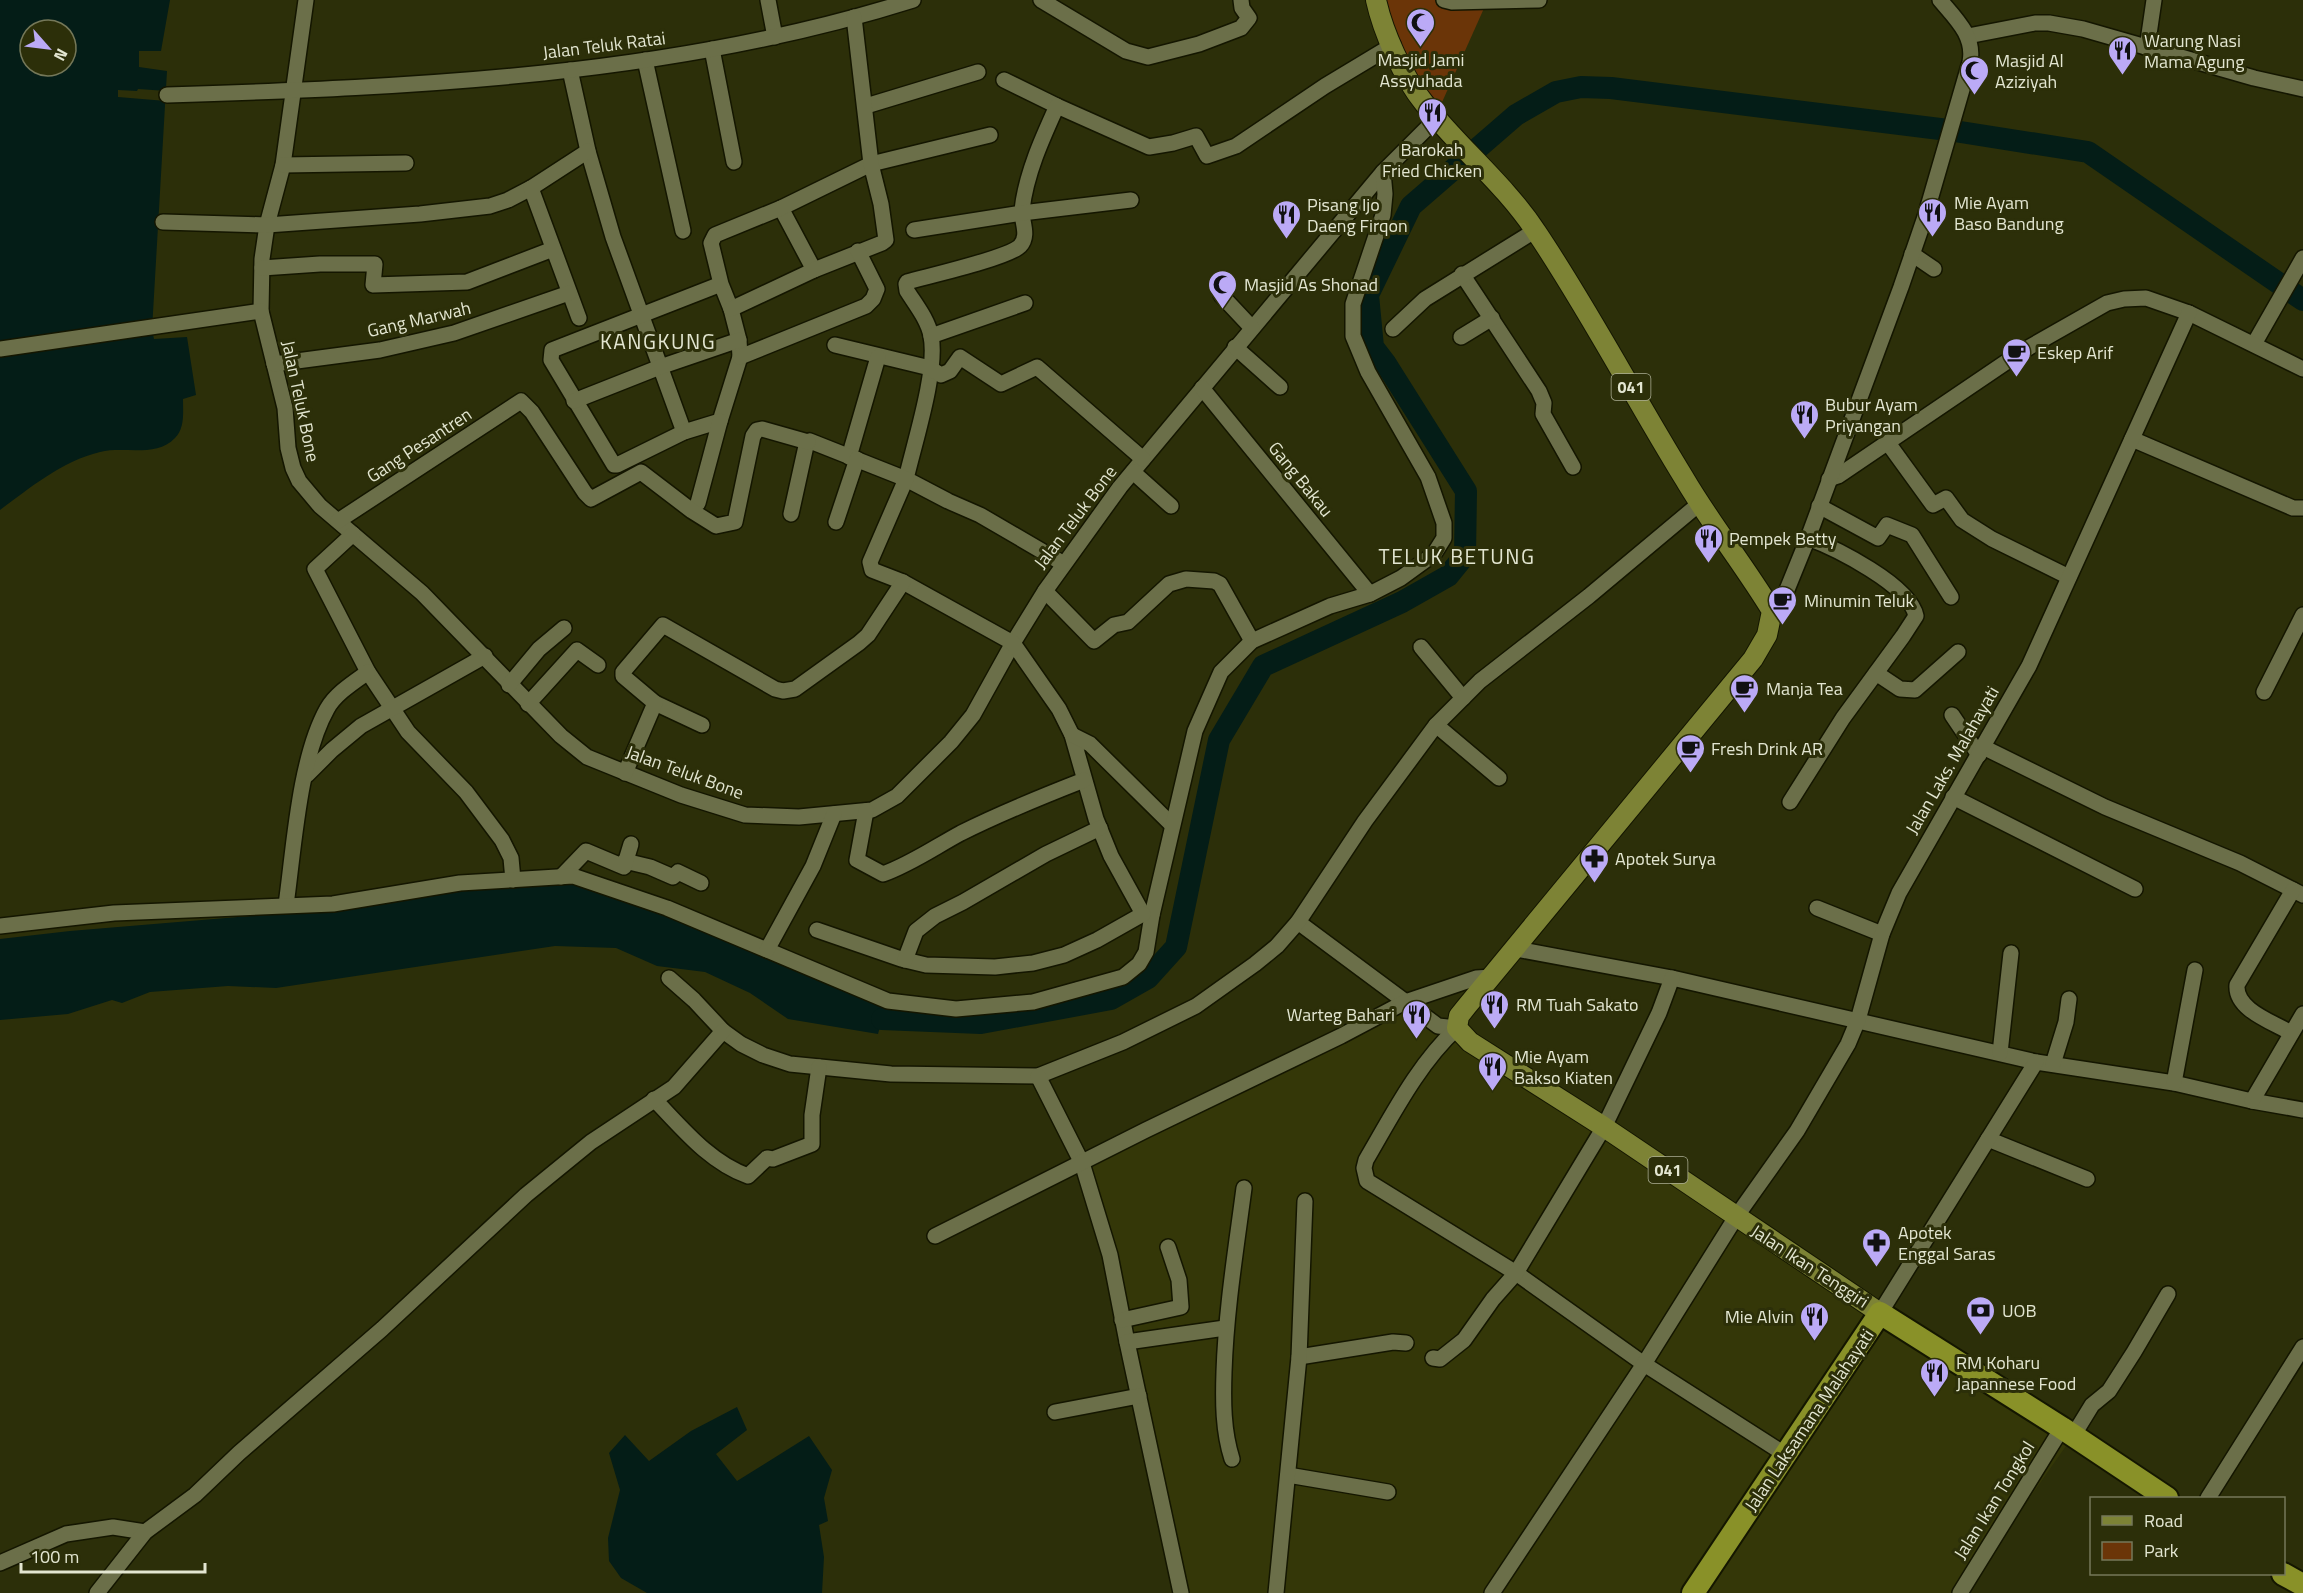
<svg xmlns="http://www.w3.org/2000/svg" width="2303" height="1593" viewBox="0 0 2303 1593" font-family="'Titillium Web',sans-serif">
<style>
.built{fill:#343708}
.green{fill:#6b3508}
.water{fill:#041d17;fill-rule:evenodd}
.pier{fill:#2c2f09}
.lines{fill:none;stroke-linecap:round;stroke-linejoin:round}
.river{stroke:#041d17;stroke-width:22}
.minor-casing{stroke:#141600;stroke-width:18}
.major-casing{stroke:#141600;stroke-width:22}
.highway-casing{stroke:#141600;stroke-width:26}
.minor{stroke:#6b6f49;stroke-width:15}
.major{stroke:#7d8335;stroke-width:20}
.highway{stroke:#899128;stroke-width:22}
.labels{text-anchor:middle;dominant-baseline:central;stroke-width:6;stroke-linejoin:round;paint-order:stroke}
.shield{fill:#2c2f09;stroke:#acaf95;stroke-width:1.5}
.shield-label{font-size:16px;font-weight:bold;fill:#e3e6d1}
.poi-label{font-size:18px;fill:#e3e6d1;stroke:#2c2f09;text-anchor:start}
.street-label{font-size:18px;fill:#e3e6d1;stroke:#2c2f09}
.quarter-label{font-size:21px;letter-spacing:1.5px;fill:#e3e6d1;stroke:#2c2f09}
</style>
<rect width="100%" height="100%" fill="#2c2f09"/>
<polygon class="built" points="1405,1002 2073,1436 1963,1593 1181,1593 1082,1163"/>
<polygon class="green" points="1380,0 1435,0 1485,6 1439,109 1425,98"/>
<g class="water">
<path d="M0,0h170l-9,51h-22v16l28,4 -15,259 2,9 33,-2 9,58 -13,4c0,13 2,29 -8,39 -19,20 -51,8 -75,14 -38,9 -70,36 -100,58zM30,30h36v36h-36z"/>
<polygon points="574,877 886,1004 878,1034 788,1019 750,993 705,972 657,966 616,948 555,946 276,988 228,986 150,992 122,1003 112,1000 68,1014 0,1020 0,939 70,931 321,910 378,898"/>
<polygon points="737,1407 747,1430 716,1454 737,1481 809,1436 832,1470 824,1498 828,1521 819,1525 824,1557 822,1593 647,1593 621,1578 609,1561 608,1538 620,1490 609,1453 625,1435 649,1461 691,1431"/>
</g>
<polygon class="pier" points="138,89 167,91 166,101 118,97 118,90 137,91"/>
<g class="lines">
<polyline class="river" points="882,1019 981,1023 1111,999 1148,978 1176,947 1219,740 1263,666 1402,602 1448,576 1465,555 1466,491 1386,364 1373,347 1368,295 1411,206 1516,115 1556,92 1581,87 1611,88 1948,130 2088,152 2303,300"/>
<defs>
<g id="minor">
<polyline points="306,0 283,165 267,225 262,259 261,311 285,408 288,448 293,468 299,481 320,506 422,593 561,736 587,757 681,795 745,815 799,817 872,810 897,796 951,742 973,715 1013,643 1045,591 1120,487 1383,172 1437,118"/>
<polyline points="768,0 775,37"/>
<polyline points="1041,0 1126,51 1148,57 1199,44 1241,28 1249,18 1242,8 1241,0"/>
<polyline points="1444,0 1452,2 1539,0"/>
<polyline points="1968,36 2035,23 2049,23 2083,29 2254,78 2303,89"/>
<polyline points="2147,48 2154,0"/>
<polyline points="712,49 734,162"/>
<polyline points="645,60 683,231"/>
<polyline points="570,70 588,151 613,237 684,432"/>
<polyline points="1004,80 1057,106 1149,147 1173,143 1196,136 1207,156 1236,146 1325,86 1393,45"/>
<path d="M167,95c250,-8 506,-19 746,-95"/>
<polyline points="866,106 978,72"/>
<path d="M1057,106c-15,33 -31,68 -35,104 -1,11 8,25 -2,36 -12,12 -92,30 -113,36l-1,2 1,7c9,14 21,29 24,45 7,34 -17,108 -25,143l42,22 32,14 84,49"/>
<polyline points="283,165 406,163"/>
<polyline points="781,208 814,270"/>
<polyline points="163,222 267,225 420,214 490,206 508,200 531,188"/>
<polyline points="914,230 1022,213 1131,200"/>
<polyline points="1912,254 1934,269"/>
<polyline points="262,268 320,264 375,264 373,285 467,282 553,249"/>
<polyline points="1462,274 1539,391 1544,403 1543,414 1573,467"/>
<polyline points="721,284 552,350 551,360 614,465 617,465 684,432 720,421 740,357 739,340 731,309 721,284 711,243 715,235 781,208 871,164 990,135"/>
<polyline points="1221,295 1252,328"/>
<polyline points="731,309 814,270 882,243 886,240 881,204 871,164 854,17"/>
<polyline points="579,318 531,188 588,151"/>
<polyline points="1393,329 1425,299 1536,230"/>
<polyline points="931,336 1025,303"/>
<polyline points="1461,337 1492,318"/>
<polyline points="2254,344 2303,258"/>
<polyline points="835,345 930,368 941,375 950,371 960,357 1001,384 1037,367 1143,459"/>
<polyline points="1235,347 1280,387"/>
<polyline points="0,349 261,311"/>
<polyline points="740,357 866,306 873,299 877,289 858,251"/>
<polyline points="274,364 380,350 454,333 569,293"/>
<polyline points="1202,388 1370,594"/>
<polyline points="574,401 660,367 739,340"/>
<polyline points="2132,439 2293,508 2303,508"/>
<polyline points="1888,443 1933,505 1946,498 1962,520 1992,539 2069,577"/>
<polyline points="849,457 878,357"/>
<polyline points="1133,472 1171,506"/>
<polyline points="1829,479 1838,476 2021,352 2107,303 2124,299 2146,298 2189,313 2303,369"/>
<polyline points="698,503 720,421"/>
<polyline points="1819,506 1878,538 1887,525 1912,535 1951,597"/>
<polyline points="791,514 806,446 810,441 906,479 870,562 872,570 903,582 1013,643 1059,709 1072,735 1096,819 1111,856 1143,914 1152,915"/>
<polyline points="338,521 521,401 532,412 585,493 591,499 641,472 692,511 716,526 735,522 753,436 757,430 762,429 808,442"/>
<polyline points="836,522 857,459"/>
<polyline points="353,534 315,569 368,672 408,732 466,792 502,840 511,858 513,880"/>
<polyline points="1045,591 1094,641 1114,625 1128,622 1169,584 1186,579 1214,581 1220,584 1252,641"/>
<path d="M1772,611l10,-9 26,-64 93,-251 24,-70 45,-155c5,-26 -14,-43 -30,-62"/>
<polyline points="1421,647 1463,698"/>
<polyline points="1876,673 1900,689 1915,690 1958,652"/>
<polyline points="509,685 539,649 564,628"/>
<polyline points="2264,692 2303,615"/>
<polyline points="655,703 702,725"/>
<polyline points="528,704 577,650 598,665"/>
<polyline points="1952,715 1979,755"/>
<polyline points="1436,725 1499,778"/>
<polyline points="1072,735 1090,744 1172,825"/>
<polyline points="1983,747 2105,807 2240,863 2303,895"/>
<polyline points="625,773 655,703 623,676 623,672 663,625 775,689 783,691 795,689 859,643 868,635 903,582"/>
<polyline points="307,775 332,750 361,726 485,656"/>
<polyline points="1953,797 2135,889"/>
<path d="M1790,802l53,-84 60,-82 13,-20c-6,-31 -81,-68 -108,-78"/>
<path d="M866,811l-9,49 26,14c28,-10 52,-27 78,-41 40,-20 82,-37 123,-53"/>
<polyline points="625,861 650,867 673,877 678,872 701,883"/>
<polyline points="561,877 586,851 624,867 631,844"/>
<path d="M286,905c8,-57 13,-146 41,-196 8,-15 27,-27 41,-37"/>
<polyline points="1817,908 1882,934"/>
<polyline points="1298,922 1438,1026 1457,1028"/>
<polyline points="0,926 114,913 333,904 460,883 573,876 667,908 888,1001 956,1009 1033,1002 1123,977 1139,964 1146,952 1152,915 1195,731 1221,672 1252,641 1330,606 1370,594 1401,578 1434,554 1444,538 1444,523 1428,477 1368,372 1353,336 1353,304 1383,215 1385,194 1383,172"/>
<polyline points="817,930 901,959 926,965 995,967 1033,963 1064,955 1097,940 1143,914"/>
<polyline points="1516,949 1672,978 2036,1062 2174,1083 2252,1101 2303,1110"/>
<polyline points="767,950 813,866 834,814"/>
<polyline points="905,960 916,931 935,916 963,902 1046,854 1100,828"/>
<polyline points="669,978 694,1000 723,1031 741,1044 763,1055 790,1064 891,1074 1038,1076 1123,1042 1196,1006 1255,964 1277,946 1298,922 1365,821 1436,725 1480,681 1589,596 1699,504"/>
<path d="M1457,1028c-39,36 -64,86 -91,132l-2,8 3,13 149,92 128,91 142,91"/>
<path d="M2291,1033c-18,-11 -56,-23 -54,-48l56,-95"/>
<polyline points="2000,1053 2011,953"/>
<polyline points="2053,1064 2066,1022 2069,999"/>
<polyline points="1038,1076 1082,1163 1110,1255 1127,1342 1181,1593"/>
<polyline points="2174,1083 2195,970"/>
<path d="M654,1099c28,29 55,63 94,77l19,-18 6,1 39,-15v-29l7,-48"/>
<polyline points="2252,1101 2303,1014"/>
<polyline points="1988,1139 2087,1179"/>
<polyline points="935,1236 1146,1130 1341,1036 1405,1002 1476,978 1492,977"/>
<polyline points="1880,1313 2036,1062"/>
<polyline points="1122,1320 1181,1307 1179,1280 1168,1247"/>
<polyline points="1127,1342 1225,1328"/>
<polyline points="1299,1357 1393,1342 1406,1343"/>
<polyline points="1433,1358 1440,1359 1464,1340 1493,1299 1516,1273 1604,1127 1659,1013 1672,978"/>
<polyline points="1055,1412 1139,1396"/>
<polyline points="2073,1436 2092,1405 2109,1391 2134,1352 2168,1294"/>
<path d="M1232,1459c-9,-28 -9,-58 -8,-87 2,-62 12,-123 20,-184"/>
<polyline points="1288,1475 1388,1492"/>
<polyline points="2208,1498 2303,1347"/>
<polyline points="0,1563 66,1534 113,1527 145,1532"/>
<polyline points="97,1593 145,1532 195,1495 239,1453 382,1329 526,1195 591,1142 674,1087 723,1031"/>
<polyline points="1276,1593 1299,1357 1305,1201"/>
<polyline points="1492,1593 1644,1364 1736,1217 1797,1131 1848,1044 1858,1020 1882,934 1899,893 2029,666 2189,313"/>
<polyline points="1960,1593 2062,1428"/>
</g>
<path id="major" d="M1376,0c7,32 27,77 48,103 35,45 81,81 113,130 53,79 97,164 147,245 27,46 60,87 88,133l-5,24 -14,24 -286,347 -8,10 -2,12 13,14 134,85 276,186"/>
<g id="highway">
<polyline points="2283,1574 2303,1585"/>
<polyline points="1693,1593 1880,1313 2062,1428 2167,1498"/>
</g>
</defs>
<use href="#minor" class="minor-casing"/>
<use href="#major" class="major-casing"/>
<use href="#highway" class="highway-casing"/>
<use href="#minor" class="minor"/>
<use href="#major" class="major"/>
<use href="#highway" class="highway"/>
</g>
<defs>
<symbol id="mosque-pin" viewBox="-11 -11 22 30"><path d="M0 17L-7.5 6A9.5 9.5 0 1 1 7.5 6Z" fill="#bbaaf6" stroke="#2c2f09"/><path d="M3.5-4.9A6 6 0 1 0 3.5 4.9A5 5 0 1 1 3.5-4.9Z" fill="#111"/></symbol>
<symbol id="restaurant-pin" viewBox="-11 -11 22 30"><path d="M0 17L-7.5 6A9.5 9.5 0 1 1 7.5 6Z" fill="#bbaaf6" stroke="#2c2f09"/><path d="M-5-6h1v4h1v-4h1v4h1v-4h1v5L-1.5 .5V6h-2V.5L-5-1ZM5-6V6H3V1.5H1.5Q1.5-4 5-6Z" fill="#111"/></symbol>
<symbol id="cafe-pin" viewBox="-11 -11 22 30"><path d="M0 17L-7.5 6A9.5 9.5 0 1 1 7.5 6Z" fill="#bbaaf6" stroke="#2c2f09"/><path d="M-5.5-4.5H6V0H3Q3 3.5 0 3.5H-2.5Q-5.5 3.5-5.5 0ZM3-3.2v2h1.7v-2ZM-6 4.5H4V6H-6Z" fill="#111"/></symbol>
<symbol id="pharmacy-pin" viewBox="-11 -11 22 30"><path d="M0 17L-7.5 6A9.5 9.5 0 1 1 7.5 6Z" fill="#bbaaf6" stroke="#2c2f09"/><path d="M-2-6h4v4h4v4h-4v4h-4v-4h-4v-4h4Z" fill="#111"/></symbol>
<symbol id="bank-pin" viewBox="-11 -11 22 30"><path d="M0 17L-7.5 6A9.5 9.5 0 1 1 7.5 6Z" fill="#bbaaf6" stroke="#2c2f09"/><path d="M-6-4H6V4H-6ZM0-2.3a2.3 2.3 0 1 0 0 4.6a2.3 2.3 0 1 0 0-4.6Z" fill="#111"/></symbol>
</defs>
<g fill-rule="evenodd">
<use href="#mosque-pin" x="1404" y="6" width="33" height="45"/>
<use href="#restaurant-pin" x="2106" y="34" width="33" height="45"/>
<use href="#mosque-pin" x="1958" y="54" width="33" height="45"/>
<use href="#restaurant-pin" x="1416" y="96" width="33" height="45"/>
<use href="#restaurant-pin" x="1916" y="196" width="33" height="45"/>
<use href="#restaurant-pin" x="1270" y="198" width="33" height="45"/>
<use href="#mosque-pin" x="1206" y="268" width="33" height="45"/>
<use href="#cafe-pin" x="2000" y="336" width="33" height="45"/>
<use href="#restaurant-pin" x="1788" y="398" width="33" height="45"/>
<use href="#restaurant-pin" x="1692" y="522" width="33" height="45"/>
<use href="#cafe-pin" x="1766" y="584" width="33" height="45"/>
<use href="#cafe-pin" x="1728" y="672" width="33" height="45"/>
<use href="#cafe-pin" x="1674" y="732" width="33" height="45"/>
<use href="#pharmacy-pin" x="1578" y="842" width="33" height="45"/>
<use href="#restaurant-pin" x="1478" y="988" width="33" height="45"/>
<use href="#restaurant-pin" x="1400" y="998" width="33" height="45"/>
<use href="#restaurant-pin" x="1476" y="1050" width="33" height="45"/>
<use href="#pharmacy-pin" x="1860" y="1226" width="33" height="45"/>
<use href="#bank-pin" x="1964" y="1294" width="33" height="45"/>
<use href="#restaurant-pin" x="1798" y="1300" width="33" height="45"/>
<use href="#restaurant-pin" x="1918" y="1356" width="33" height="45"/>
</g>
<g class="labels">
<g class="shield">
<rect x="1611.5" y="374" width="39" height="26" rx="4.5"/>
<rect x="1648.5" y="1157" width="39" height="26" rx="4.5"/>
</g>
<g class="shield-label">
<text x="1631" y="387">041</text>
<text x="1668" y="1170">041</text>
</g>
<g class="poi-label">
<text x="2144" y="40">Warung Nasi<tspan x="2144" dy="21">Mama Agung</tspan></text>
<text x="1421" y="59" text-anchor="middle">Masjid Jami<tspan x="1421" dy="21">Assyuhada</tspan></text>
<text x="1995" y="60">Masjid Al<tspan x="1995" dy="21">Aziziyah</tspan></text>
<text x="1432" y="149" text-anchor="middle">Barokah<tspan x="1432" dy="21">Fried Chicken</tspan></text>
<text x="1954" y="202">Mie Ayam<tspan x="1954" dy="21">Baso Bandung</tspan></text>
<text x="1307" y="204">Pisang Ijo<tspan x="1307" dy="21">Daeng Firqon</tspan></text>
<text x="1244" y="284">Masjid As Shonad</text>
<text x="2037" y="352">Eskep Arif</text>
<text x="1825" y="404">Bubur Ayam<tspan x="1825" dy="21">Priyangan</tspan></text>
<text x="1729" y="538">Pempek Betty</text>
<text x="1804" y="600">Minumin Teluk</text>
<text x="1766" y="688">Manja Tea</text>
<text x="1711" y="748">Fresh Drink AR</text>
<text x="1615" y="858">Apotek Surya</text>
<text x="1516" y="1004">RM Tuah Sakato</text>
<text x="1395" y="1014" text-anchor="end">Warteg Bahari</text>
<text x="1514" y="1056">Mie Ayam<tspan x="1514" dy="21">Bakso Kiaten</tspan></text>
<text x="1898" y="1232">Apotek<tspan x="1898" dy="21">Enggal Saras</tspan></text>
<text x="2002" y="1310">UOB</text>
<text x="1794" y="1316" text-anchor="end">Mie Alvin</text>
<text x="1956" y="1362">RM Koharu<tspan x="1956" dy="21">Japannese Food</tspan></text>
</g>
<g class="street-label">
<text transform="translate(604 45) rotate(-7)">Jalan Teluk Ratai</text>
<text transform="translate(419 319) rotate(-13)">Gang Marwah</text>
<text transform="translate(301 401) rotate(78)">Jalan Teluk Bone</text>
<text transform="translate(419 445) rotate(-33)">Gang Pesantren</text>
<text transform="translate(1301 479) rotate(51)">Gang Bakau</text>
<text transform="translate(1075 517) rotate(-53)">Jalan Teluk Bone</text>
<text transform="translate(1952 760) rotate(-60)">Jalan Laks. Malahayati</text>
<text transform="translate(685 772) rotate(20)">Jalan Teluk Bone</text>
<text transform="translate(1810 1266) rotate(33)">Jalan Ikan Tenggiri</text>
<text transform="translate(1809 1420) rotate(-56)">Jalan Laksamana Malahayati</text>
<text transform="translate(1994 1500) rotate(-58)">Jalan Ikan Tongkol</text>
</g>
<g class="quarter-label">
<text x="658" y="341">KANGKUNG</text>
<text x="1457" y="556">TELUK BETUNG</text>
</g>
</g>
<rect x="2090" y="1497" width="195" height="78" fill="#2c2f09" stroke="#757859" stroke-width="1.5"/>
<rect x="2102" y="1516" width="30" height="9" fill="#7d8335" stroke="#757859" stroke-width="1.5"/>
<text x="2144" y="1527" font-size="18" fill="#e3e6d1">Road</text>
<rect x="2102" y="1542" width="30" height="18" fill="#6b3508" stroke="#757859" stroke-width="1.5"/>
<text x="2144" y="1557" font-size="18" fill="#e3e6d1">Park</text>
<g transform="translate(48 48) rotate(118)"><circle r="28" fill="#2c2f09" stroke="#757859" stroke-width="1.5"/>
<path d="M0-4.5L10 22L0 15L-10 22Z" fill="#bbaaf6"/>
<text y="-9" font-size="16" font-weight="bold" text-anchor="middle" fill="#e3e6d1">N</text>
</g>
<path d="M21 1563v9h184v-9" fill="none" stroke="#e3e6d1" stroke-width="3"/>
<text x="30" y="1563" font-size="18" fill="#e3e6d1" stroke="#2c2f09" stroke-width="4.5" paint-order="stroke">100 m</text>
</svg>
